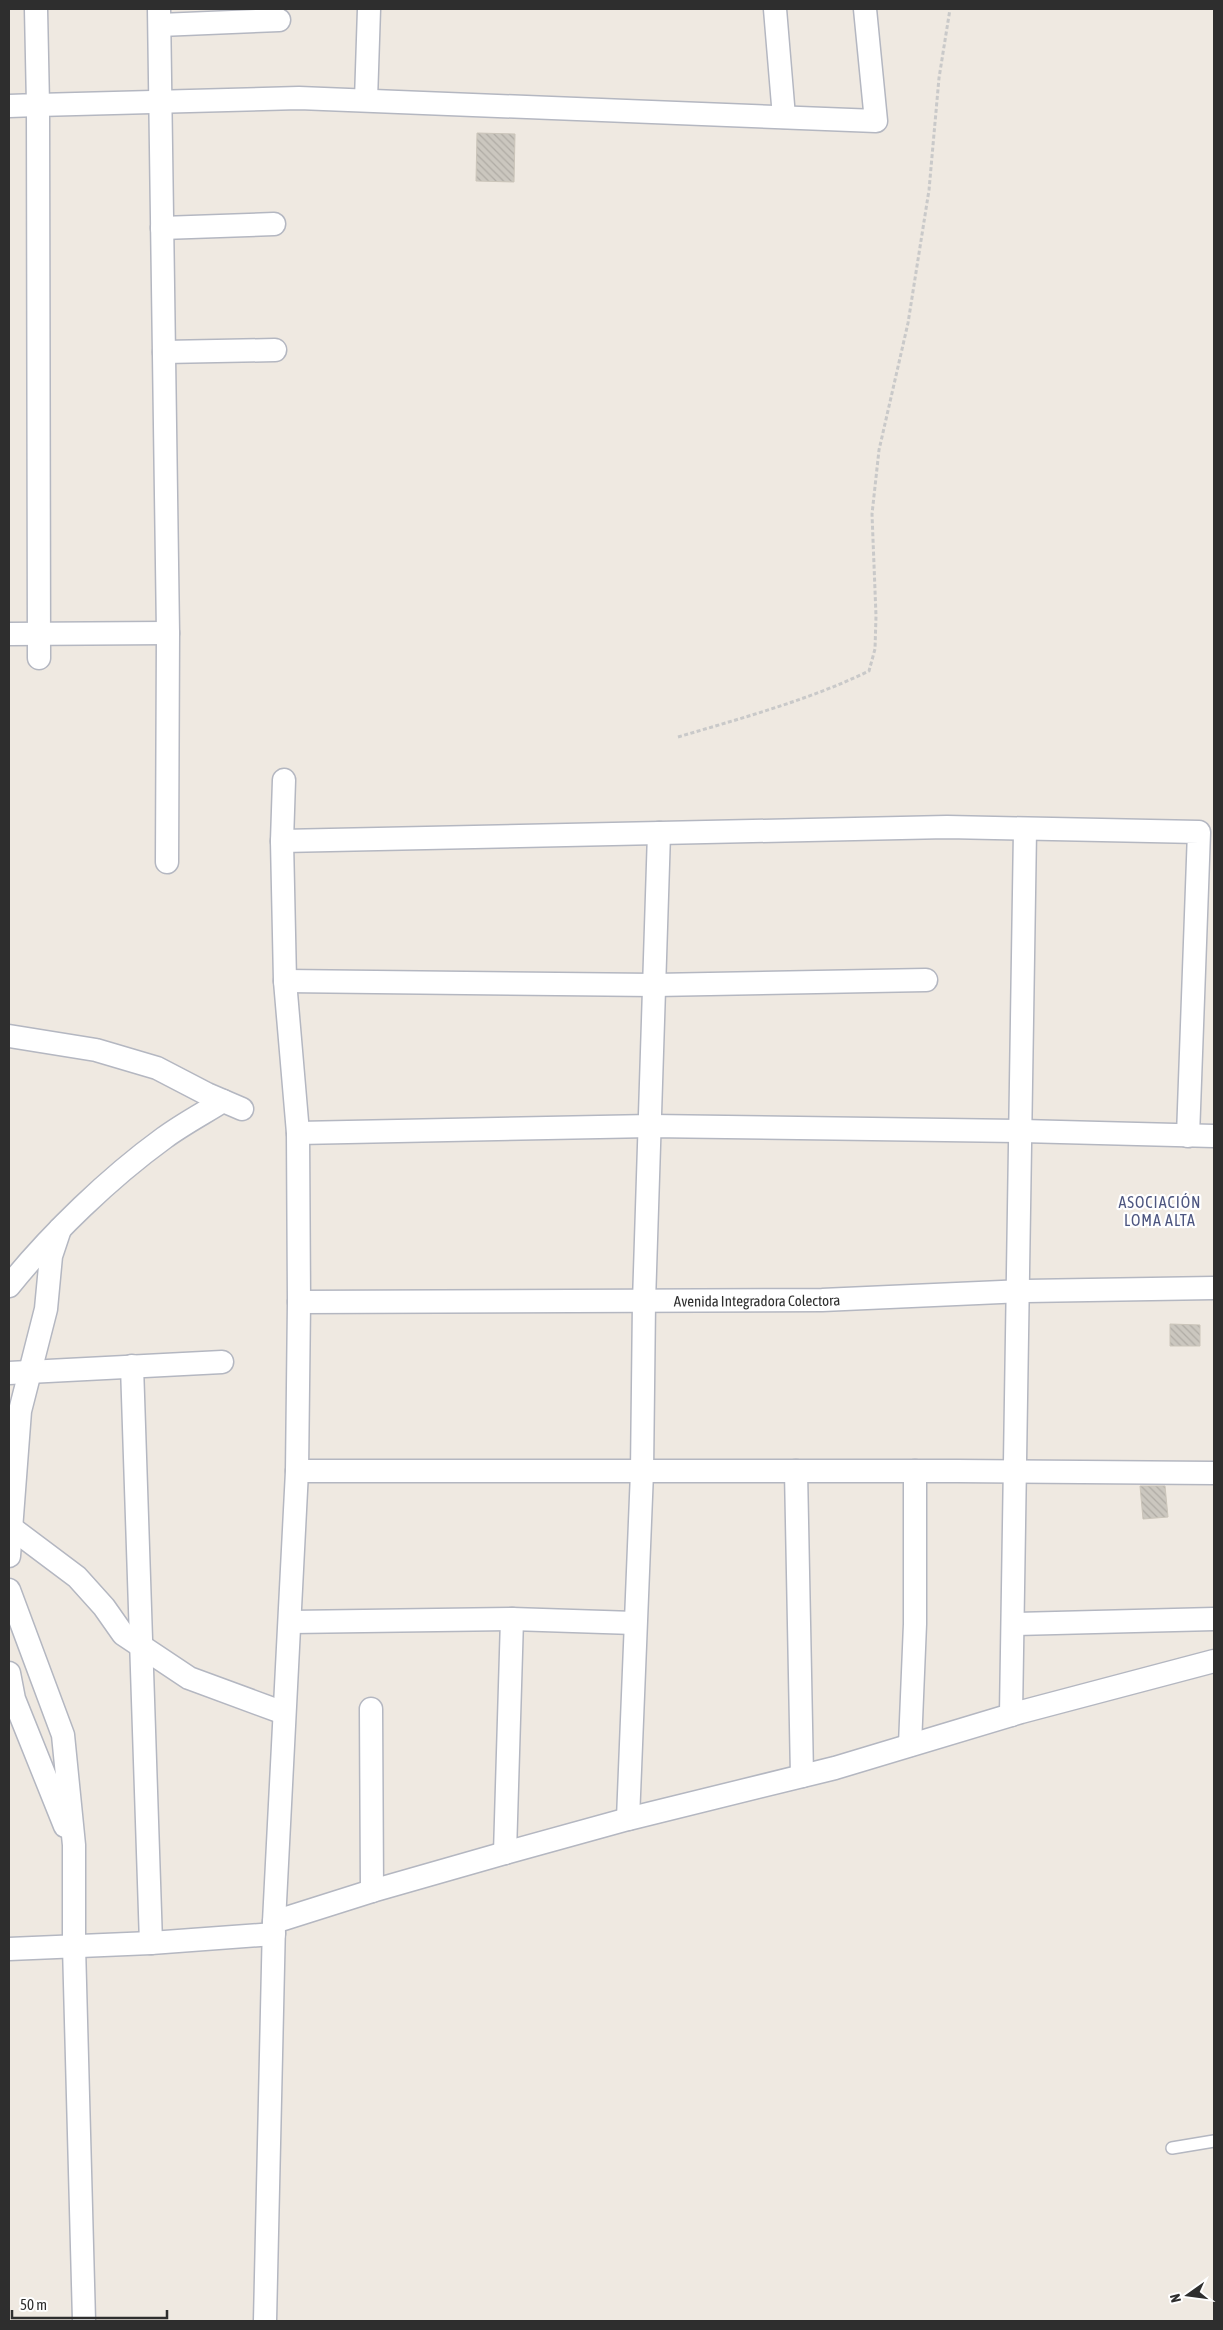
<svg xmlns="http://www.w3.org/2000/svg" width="1223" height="2330" viewBox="0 0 1223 2330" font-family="'Asap Condensed',sans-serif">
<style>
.building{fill:url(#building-back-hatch);stroke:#cbc5ba}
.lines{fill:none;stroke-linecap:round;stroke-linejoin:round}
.service-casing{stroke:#b4b7c1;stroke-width:14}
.minor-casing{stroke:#b4b7c1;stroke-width:25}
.path{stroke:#c9c9c9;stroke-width:3;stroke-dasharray:4 2.5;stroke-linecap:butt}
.service{stroke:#fff;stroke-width:11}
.minor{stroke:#fff;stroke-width:22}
.labels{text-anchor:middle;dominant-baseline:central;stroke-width:4.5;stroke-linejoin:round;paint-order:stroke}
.street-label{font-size:15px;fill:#2e2e2e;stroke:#fff}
.neighbourhood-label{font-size:16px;letter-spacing:1px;fill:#4d5680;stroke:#fff}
</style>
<defs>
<pattern id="building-back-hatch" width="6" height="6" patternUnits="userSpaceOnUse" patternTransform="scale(1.25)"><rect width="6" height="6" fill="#cbc7bf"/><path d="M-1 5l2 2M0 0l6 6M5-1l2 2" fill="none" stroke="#afaba4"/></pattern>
</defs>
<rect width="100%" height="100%" fill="#efe9e1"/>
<g class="building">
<polygon points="477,133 515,134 514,182 476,181"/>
<polygon points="1170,1324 1200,1325 1200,1346 1170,1346"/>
<polygon points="1140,1486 1165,1486 1168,1517 1143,1519"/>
</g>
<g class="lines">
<defs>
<polyline id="service" points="1172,2148 1214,2141"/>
<g id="minor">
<polyline points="159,9 168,633 167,862"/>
<polyline points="775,9 784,117"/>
<polyline points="160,25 279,20"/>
<polyline points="366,100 369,9"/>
<polyline points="9,106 38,105 36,9"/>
<polyline points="162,228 274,224"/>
<polyline points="164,352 275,350"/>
<polyline points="9,634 168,633"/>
<polyline points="39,658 38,105 299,98 876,121 865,9"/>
<polyline points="282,841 947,827 1199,832 1188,1136"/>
<polyline points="285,981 655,985 926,980"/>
<polyline points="9,1036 96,1050 157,1068 207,1094 242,1109"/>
<polyline points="298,1133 651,1126 1022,1131 1214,1136"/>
<path d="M9,1286c43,-53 100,-108 155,-148 19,-14 40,-25 59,-37"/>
<path id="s1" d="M299,1302l523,-2 204,-9 188,-3"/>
<polyline points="132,1366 151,1943"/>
<polyline points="9,1373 222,1362"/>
<polyline points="297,1471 957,1471 1214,1473"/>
<polyline points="796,1471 802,1776"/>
<polyline points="9,1526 77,1577 104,1607 123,1634 189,1678 284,1713"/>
<polyline points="9,1556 20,1411 46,1309 51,1256 60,1229"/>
<polyline points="9,1590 63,1735 74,1845 74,1946 84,2321"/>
<polyline points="291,1622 512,1619 634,1623"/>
<polyline points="1013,1624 1214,1619"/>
<polyline points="9,1673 14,1699 65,1826"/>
<polyline points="371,1709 372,1891"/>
<polyline points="1011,1715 1025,830"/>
<polyline points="910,1745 915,1624 915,1471"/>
<polyline points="628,1819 642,1472 644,1302 659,833"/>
<polyline points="505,1853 512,1619"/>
<polyline points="274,1922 372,1891 505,1853 628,1819 835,1768 1021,1712 1214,1661"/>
<polyline points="9,1949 151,1943 274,1934"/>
<polyline points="265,2321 274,1922 297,1471 299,1302 298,1133 285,981 282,841 284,780"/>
</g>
</defs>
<use href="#service" class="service-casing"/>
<use href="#minor" class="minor-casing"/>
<path class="path" d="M678,737c64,-19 131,-37 191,-66l6,-22 1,-33 -4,-102 7,-64 29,-127 21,-133 10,-112 11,-69"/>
<use href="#service" class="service"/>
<use href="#minor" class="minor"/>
</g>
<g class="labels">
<g class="street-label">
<text stroke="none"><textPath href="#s1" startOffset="458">Avenida Integradora Colectora</textPath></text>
</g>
<g class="neighbourhood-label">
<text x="1160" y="1202">ASOCIACIÓN<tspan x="1160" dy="18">LOMA ALTA</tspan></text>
</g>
</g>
<rect width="1223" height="2330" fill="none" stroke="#2e2e2e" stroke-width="20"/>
<g transform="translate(1188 2295) rotate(256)" stroke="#ffffff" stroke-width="4" paint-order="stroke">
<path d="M0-4L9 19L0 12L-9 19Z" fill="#2e2e2e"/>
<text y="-8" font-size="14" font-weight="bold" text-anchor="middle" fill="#2e2e2e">N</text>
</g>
<path d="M12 2310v8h155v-8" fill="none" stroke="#2e2e2e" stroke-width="2.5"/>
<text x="20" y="2310" font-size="15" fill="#2e2e2e" stroke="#ffffff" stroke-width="4" paint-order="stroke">50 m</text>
</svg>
